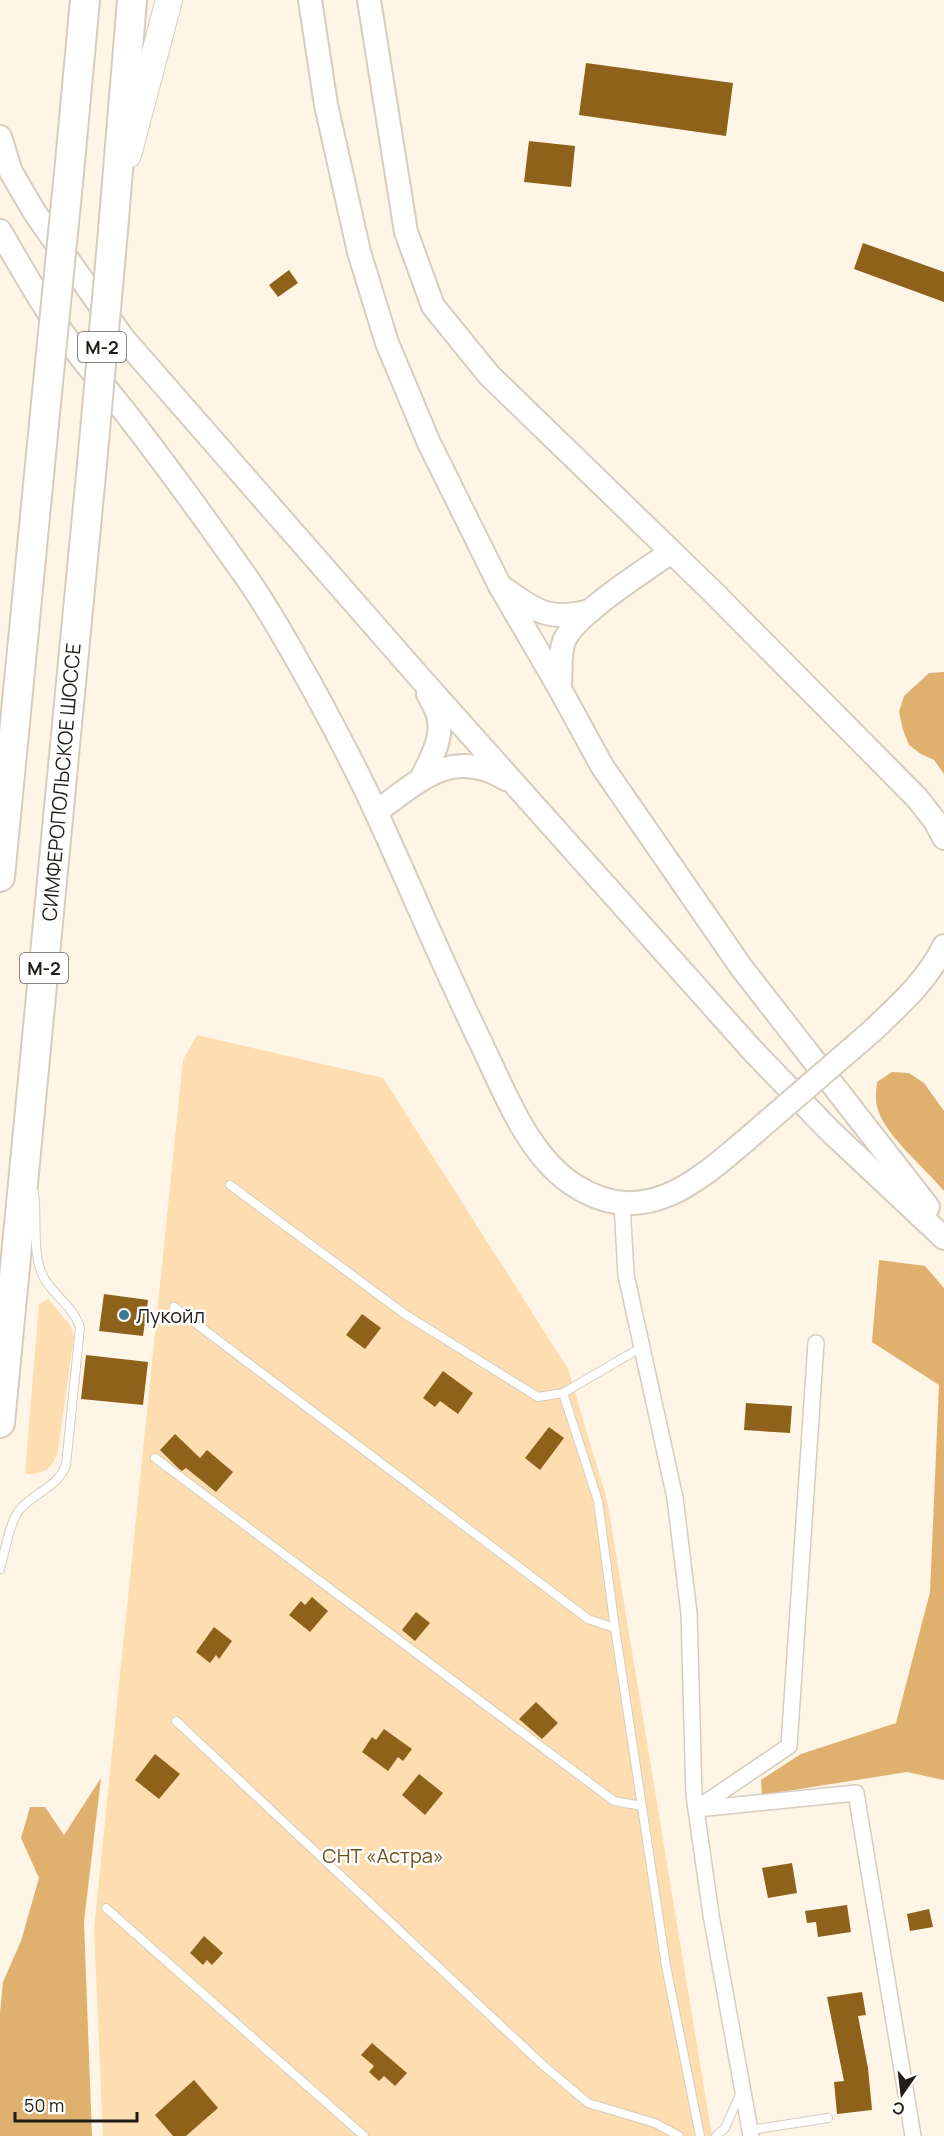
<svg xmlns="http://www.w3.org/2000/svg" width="944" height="2136" viewBox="0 0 944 2136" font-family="Manrope,sans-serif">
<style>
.green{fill:#feddb0}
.forest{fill:#e0b16e}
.building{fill:#8e621a}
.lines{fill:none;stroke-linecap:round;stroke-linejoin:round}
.lane-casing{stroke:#d6ccbf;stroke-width:10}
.street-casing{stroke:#d6ccbf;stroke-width:18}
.secondary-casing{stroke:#d6ccbf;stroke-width:26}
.primary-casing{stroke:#d6ccbf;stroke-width:28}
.highway-casing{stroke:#d6ccbf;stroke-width:32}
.lane{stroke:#fff;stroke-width:8}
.street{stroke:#fff;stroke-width:15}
.secondary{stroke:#fff;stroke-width:22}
.primary{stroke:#fff;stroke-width:26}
.highway{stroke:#fff;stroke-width:28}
.secondary-bridge-casing{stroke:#d6ccbf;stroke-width:26;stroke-linecap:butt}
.highway-bridge-casing{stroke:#d6ccbf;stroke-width:32;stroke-linecap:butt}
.secondary-bridge{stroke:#fff;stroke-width:22}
.highway-bridge{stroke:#fff;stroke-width:28}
.poi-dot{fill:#3e7b92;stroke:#fff;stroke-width:2}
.labels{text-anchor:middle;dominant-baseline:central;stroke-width:5;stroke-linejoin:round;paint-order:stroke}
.shield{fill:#fff;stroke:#63615d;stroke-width:1.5}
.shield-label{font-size:18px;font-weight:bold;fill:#201d18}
.street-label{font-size:20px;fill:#201d18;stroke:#fff}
.poi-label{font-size:20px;fill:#201d18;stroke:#fff;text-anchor:start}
.park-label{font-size:20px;fill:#6e4e1b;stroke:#fff}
</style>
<rect width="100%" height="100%" fill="#fff5e7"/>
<g class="green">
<polygon points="197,1035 383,1078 568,1369 607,1500 712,2136 103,2136 94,1929 183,1060"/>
<path d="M48,1299l22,26 4,11 -16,115c-6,19 -14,23 -33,23l14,-170z"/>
</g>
<g class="forest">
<polygon points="944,672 944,774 934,760 921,754 909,745 903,730 899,712 904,696 929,673"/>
<path d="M892,1072l17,1 15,10 20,28v80c-18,-22 -58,-55 -66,-81 -3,-9 -2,-18 -1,-28z"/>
<polygon points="879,1260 925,1266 944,1288 944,1780 907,1772 762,1795 761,1780 801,1754 896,1723 930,1592 939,1385 872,1342"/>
<polygon points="101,1778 84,1922 92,2136 0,2136 0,2013 3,1982 21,1941 39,1878 21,1838 30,1807 45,1807 64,1835"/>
</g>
<g class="building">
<polygon points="586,63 733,83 726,136 579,115"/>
<polygon points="529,141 575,146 571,187 524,182"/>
<polygon points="863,243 944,272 944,302 854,269"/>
<polygon points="289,270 298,283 278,297 269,285"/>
<polygon points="104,1294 148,1300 143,1336 99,1331"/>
<polygon points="362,1314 381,1328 365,1349 346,1335"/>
<polygon points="86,1355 148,1362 143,1405 81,1399"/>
<polygon points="443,1371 473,1393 458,1414 440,1401 435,1407 423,1398"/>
<polygon points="746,1403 792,1406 790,1433 744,1430"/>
<polygon points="549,1427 564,1438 540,1470 525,1458"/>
<polygon points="175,1434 200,1458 207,1450 233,1472 216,1492 186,1468 182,1471 178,1468 160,1450"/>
<polygon points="312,1597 328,1611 310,1632 289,1615 301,1601 305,1605"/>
<polygon points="416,1612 430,1623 415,1641 402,1630"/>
<polygon points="214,1627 232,1641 219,1659 216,1655 210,1663 196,1652"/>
<polygon points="536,1702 558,1723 542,1739 519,1719"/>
<polygon points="384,1729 412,1749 403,1761 398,1757 388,1771 362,1752 372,1737 376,1740"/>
<polygon points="155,1754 180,1774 159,1799 135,1780"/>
<polygon points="419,1774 443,1793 425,1815 402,1795"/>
<polygon points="792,1863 797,1893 768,1898 762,1868"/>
<polygon points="847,1905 851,1932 818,1937 816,1922 807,1923 805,1911"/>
<polygon points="929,1909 933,1927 910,1931 907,1914"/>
<polygon points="204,1936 223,1953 212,1965 207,1960 203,1965 190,1953"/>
<polygon points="862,1992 866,2015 858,2016 868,2068 872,2110 837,2114 834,2082 844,2081 827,1997"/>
<polygon points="372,2043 407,2073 395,2086 384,2076 379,2081 369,2072 374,2066 361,2055"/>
<polygon points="194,2080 218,2108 186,2136 173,2136 155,2115"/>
</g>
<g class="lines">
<defs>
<g id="lane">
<polyline points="230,1185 406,1315 538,1397 563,1393 642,1347"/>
<polyline points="174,1307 588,1619 615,1628"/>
<polyline points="563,1393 598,1501 615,1628 666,1966 700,2136"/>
<polyline points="155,1458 614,1801 642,1806"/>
<path d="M0,1569c5,-17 10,-51 22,-62 15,-15 36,-21 44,-42l14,-138c-8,-22 -25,-30 -36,-49 -13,-23 -6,-60 -10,-85"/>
<polyline points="176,1721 544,2066 588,2103 655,2123 679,2136"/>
<polyline points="106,1908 364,2136"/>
<polyline points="750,2130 828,2118"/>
<polyline points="716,2136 725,2128 741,2092"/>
</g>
<g id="street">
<polyline points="622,1203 626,1275 675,1498 689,1613 694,1795 711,1915 751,2136"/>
<polyline points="696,1809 789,1746 816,1343"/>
<polyline points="697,1809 856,1793 913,2136"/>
</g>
<g id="secondary">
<polyline points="310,0 326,105 359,252 387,343 429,443 500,586 560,689 602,766 741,967 928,1207"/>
<polyline points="369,0 406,232 433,306 489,375 712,591 917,798 935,821 944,838"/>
<polyline points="0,137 11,172 35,213 123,338 421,679 753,1051 829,1130 944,1238"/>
<path d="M0,231c17,29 33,58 51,85 24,37 54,70 81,105 40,52 79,106 117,160 22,32 42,68 61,102 23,42 46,85 66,129 35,76 67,153 104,229 24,49 48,117 97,146 67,41 119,-4 169,-47"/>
<path d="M506,590c32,23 45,31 84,21"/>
<path d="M560,687c1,-15 -1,-32 4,-46 11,-27 82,-71 107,-89"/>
<path d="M421,779c10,-20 23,-41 17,-64 -2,-7 -7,-15 -10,-21"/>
<path d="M376,812c44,-32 76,-65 130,-33"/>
<path d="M871,1032c28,-27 56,-51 73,-86"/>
</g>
<polyline id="primary" points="128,155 169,0"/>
<g id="highway">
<polyline points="69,173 85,0"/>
<polyline points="113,231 132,0"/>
<polyline points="0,877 46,403"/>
<polyline points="0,1423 92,464"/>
</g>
</defs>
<use href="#lane" class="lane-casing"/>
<use href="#street" class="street-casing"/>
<use href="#secondary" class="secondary-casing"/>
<use href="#primary" class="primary-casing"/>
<use href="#highway" class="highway-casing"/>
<use href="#lane" class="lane"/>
<use href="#street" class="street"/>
<use href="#secondary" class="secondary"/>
<use href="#primary" class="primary"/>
<use href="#highway" class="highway"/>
<defs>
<polyline id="secondary-bridge" points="746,1140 871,1032"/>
<g id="highway-bridge">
<polyline points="46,403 69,173"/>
<polyline points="92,464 113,231"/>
</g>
</defs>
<use href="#secondary-bridge" class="secondary-bridge-casing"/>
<use href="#highway-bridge" class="highway-bridge-casing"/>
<use href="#secondary-bridge" class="secondary-bridge"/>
<use href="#highway-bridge" class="highway-bridge"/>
</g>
<circle class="poi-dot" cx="124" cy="1315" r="6"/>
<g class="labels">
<g class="shield">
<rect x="78" y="332" width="48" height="30" rx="4.5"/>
<rect x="20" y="953" width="48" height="30" rx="4.5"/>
</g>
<g class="shield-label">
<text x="102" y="347">М-2</text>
<text x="44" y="968">М-2</text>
</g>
<g class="street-label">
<text transform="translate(61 782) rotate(-85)">СИМФЕРОПОЛЬСКОЕ ШОССЕ</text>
</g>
<g class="poi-label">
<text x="136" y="1315">Лукойл</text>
</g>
<g class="park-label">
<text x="383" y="1855">СНТ «Астра»</text>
</g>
</g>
<g transform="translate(902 2094) rotate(194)" stroke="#ffffff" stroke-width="4.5" paint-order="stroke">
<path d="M0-4.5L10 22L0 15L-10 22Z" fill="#201d18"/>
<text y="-9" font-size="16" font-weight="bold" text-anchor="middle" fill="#201d18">С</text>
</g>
<path d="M15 2112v9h122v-9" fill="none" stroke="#201d18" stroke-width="3"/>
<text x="24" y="2112" font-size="18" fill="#201d18" stroke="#ffffff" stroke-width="4.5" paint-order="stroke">50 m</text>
</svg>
